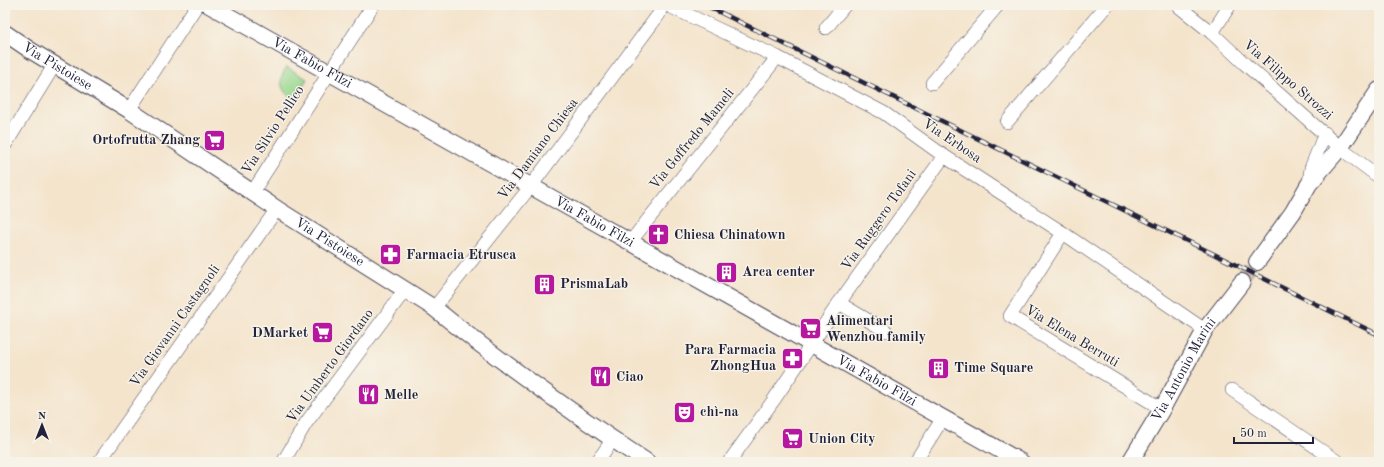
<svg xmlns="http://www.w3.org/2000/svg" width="1384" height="467" viewBox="0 0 1384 467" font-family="'Old Standard TT',serif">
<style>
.green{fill:#98d88f;stroke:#5d7d65}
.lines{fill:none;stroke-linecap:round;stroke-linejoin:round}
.tertiary-tunnel{stroke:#cabdaf;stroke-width:16;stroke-dasharray:16 8;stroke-linecap:butt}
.minor-casing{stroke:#423f51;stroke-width:14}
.tertiary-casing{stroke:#423f51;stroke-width:18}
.minor{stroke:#fff;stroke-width:13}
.tertiary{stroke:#fff;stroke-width:16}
.rail-casing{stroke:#22223b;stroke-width:4.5}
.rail{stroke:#f7f3e8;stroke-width:3;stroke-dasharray:9;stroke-linecap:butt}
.labels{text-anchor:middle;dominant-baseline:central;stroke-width:3;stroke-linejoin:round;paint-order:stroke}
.street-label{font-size:14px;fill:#22223b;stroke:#f7f3e8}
.poi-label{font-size:14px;font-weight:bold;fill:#22223b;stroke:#f7f3e8;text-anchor:start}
</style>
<rect width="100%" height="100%" fill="#f7f3e8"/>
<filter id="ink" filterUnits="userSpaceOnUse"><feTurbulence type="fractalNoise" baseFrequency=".025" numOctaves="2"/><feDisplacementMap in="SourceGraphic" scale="8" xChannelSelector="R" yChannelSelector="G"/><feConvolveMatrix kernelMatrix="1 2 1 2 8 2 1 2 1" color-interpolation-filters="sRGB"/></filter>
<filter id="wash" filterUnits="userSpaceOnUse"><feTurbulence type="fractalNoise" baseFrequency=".012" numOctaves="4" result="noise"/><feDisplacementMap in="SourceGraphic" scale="16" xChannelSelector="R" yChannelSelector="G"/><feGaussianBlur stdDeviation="0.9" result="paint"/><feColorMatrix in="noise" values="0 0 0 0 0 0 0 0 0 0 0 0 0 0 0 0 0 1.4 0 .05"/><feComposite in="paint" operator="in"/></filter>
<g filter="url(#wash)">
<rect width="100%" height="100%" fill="#f4e4cc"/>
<path class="green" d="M287,67l20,12 -13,21c-13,-8 -17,-20 -7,-33z"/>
</g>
<g filter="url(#ink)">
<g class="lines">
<polyline class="tertiary-tunnel" points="1242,282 1257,262"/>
<defs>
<g id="minor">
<polyline points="667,5 777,57 884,113 944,156 1063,233 1205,330"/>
<polyline points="1177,5 1212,33 1245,64 1340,148 1379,177"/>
<polyline points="826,28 845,5"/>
<polyline points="1212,33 1230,5"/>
<polyline points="932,83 998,5"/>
<polyline points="129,110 197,5"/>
<polyline points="1007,122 1107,5"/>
<polyline points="5,145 55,64"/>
<polyline points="1309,184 1311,168 1325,133"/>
<polyline points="252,193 373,5"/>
<polyline points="1063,233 1010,316 1162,409"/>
<polyline points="631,241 772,64 777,57"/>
<polyline points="839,303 886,331"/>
<polyline points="434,308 531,186 659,14 662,5"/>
<polyline points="1232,390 1338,462"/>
<polyline points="99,462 277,209"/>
<polyline points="283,462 306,423 405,290"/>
<polyline points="597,462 613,439"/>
<polyline points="729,462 773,401 839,303 944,156"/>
<polyline points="915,462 943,418"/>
</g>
<g id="tertiary">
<path id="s1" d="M209,5l812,457"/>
<path id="s2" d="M5,33l25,17 99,60 148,99 157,99c68,55 140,106 213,154"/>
<polyline points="1257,262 1293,212 1309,184 1340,148 1379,90"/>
<path id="s3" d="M1130,462l32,-53 43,-79 37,-48"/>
</g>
</defs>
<use href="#minor" class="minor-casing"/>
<use href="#tertiary" class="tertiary-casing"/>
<use href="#minor" class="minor"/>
<use href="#tertiary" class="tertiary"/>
<defs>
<polyline id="rail" points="705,5 1379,335"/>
</defs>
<use href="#rail" class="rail-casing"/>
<use href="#rail" class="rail"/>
</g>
</g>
<defs>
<symbol id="supermarket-square" viewBox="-11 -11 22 22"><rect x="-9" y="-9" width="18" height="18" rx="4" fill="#b5179e" stroke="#f7f3e8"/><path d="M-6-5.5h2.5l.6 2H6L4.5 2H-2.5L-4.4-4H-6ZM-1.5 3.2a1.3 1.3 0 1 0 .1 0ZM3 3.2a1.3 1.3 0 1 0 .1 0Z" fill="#fff"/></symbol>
<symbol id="church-square" viewBox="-11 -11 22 22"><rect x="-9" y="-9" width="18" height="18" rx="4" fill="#b5179e" stroke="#f7f3e8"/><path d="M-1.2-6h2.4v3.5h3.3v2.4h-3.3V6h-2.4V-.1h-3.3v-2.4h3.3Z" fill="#fff"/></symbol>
<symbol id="pharmacy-square" viewBox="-11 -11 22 22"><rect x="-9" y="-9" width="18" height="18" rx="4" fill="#b5179e" stroke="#f7f3e8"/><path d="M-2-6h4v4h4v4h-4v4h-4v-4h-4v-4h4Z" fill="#fff"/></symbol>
<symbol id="building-square" viewBox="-11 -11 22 22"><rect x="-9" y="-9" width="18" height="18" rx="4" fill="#b5179e" stroke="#f7f3e8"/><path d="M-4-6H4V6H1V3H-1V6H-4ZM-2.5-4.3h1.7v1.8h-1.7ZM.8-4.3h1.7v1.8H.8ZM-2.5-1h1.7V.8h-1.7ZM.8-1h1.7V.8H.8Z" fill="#fff"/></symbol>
<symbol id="restaurant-square" viewBox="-11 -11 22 22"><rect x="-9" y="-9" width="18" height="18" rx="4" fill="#b5179e" stroke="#f7f3e8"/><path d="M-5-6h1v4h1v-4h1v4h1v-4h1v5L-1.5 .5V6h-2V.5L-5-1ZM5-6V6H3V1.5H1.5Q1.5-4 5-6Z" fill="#fff"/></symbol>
<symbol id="theatre-square" viewBox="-11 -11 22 22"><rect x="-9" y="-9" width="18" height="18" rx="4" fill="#b5179e" stroke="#f7f3e8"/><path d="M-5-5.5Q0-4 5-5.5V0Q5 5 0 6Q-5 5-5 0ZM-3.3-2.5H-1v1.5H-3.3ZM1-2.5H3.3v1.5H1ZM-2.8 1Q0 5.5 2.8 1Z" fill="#fff"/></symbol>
</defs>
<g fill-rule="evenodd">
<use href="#supermarket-square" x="202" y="128" width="25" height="25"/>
<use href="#church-square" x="646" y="222" width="25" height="25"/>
<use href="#pharmacy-square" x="378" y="242" width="25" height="25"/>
<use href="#building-square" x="714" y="260" width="25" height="25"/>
<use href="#building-square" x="532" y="272" width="25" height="25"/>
<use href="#supermarket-square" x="798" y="316" width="25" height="25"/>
<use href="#supermarket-square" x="310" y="320" width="25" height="25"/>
<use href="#pharmacy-square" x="780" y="346" width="25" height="25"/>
<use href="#building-square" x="926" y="356" width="25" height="25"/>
<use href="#restaurant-square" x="588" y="364" width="25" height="25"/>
<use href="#restaurant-square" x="356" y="382" width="25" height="25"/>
<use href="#theatre-square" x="672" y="400" width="25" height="25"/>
<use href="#supermarket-square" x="780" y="426" width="25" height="25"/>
</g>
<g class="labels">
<g class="street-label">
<text stroke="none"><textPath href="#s1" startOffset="118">Via Fabio Filzi</textPath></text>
<text stroke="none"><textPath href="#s2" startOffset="62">Via Pistoiese</textPath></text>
<text transform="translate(1288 80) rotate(41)">Via Filippo Strozzi</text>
<text transform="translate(273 130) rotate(-57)">Via Silvio Pellico</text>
<text transform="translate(692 139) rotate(-51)">Via Goffredo Mameli</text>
<text transform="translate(952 141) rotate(34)">Via Erbosa</text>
<text transform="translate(538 149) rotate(-53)">Via Damiano Chiesa</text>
<text transform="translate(879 220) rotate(-55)">Via Ruggero Tofani</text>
<text stroke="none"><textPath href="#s1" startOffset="442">Via Fabio Filzi</textPath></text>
<text stroke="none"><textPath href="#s2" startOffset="386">Via Pistoiese</textPath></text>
<text transform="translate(175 326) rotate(-55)">Via Giovanni Castagnoli</text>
<text transform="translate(1072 336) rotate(31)">Via Elena Berruti</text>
<text transform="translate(330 366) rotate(-54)">Via Umberto Giordano</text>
<text stroke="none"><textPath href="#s3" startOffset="107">Via Antonio Marini</textPath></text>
<text stroke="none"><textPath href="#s1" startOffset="766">Via Fabio Filzi</textPath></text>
</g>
<g class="poi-label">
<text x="200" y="140" text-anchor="end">Ortofrutta Zhang</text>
<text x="674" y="235">Chiesa Chinatown</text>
<text x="406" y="255">Farmacia Etrusca</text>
<text x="742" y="272">Arca center</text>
<text x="560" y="284">PrismaLab</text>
<text x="826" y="321">Alimentari<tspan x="826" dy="16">Wenzhou family</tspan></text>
<text x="308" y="333" text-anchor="end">DMarket</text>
<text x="776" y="350" text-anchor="end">Para Farmacia<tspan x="776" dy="16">ZhongHua</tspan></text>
<text x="954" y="368">Time Square</text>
<text x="616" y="377">Ciao</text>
<text x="384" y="395">Melle</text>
<text x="700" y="412">chì-na</text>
<text x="808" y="439">Union City</text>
</g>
</g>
<rect width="1384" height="467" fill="none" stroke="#f7f3e8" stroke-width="20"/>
<g transform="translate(42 425)" stroke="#f7f3e8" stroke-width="3" paint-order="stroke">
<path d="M0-3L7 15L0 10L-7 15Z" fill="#22223b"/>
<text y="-6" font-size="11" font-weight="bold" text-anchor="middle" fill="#22223b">N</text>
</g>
<path d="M1234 437v6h79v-6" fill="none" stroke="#22223b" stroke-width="2"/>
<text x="1240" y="437" font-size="12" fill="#22223b" stroke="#f7f3e8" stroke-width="3" paint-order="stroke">50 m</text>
</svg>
